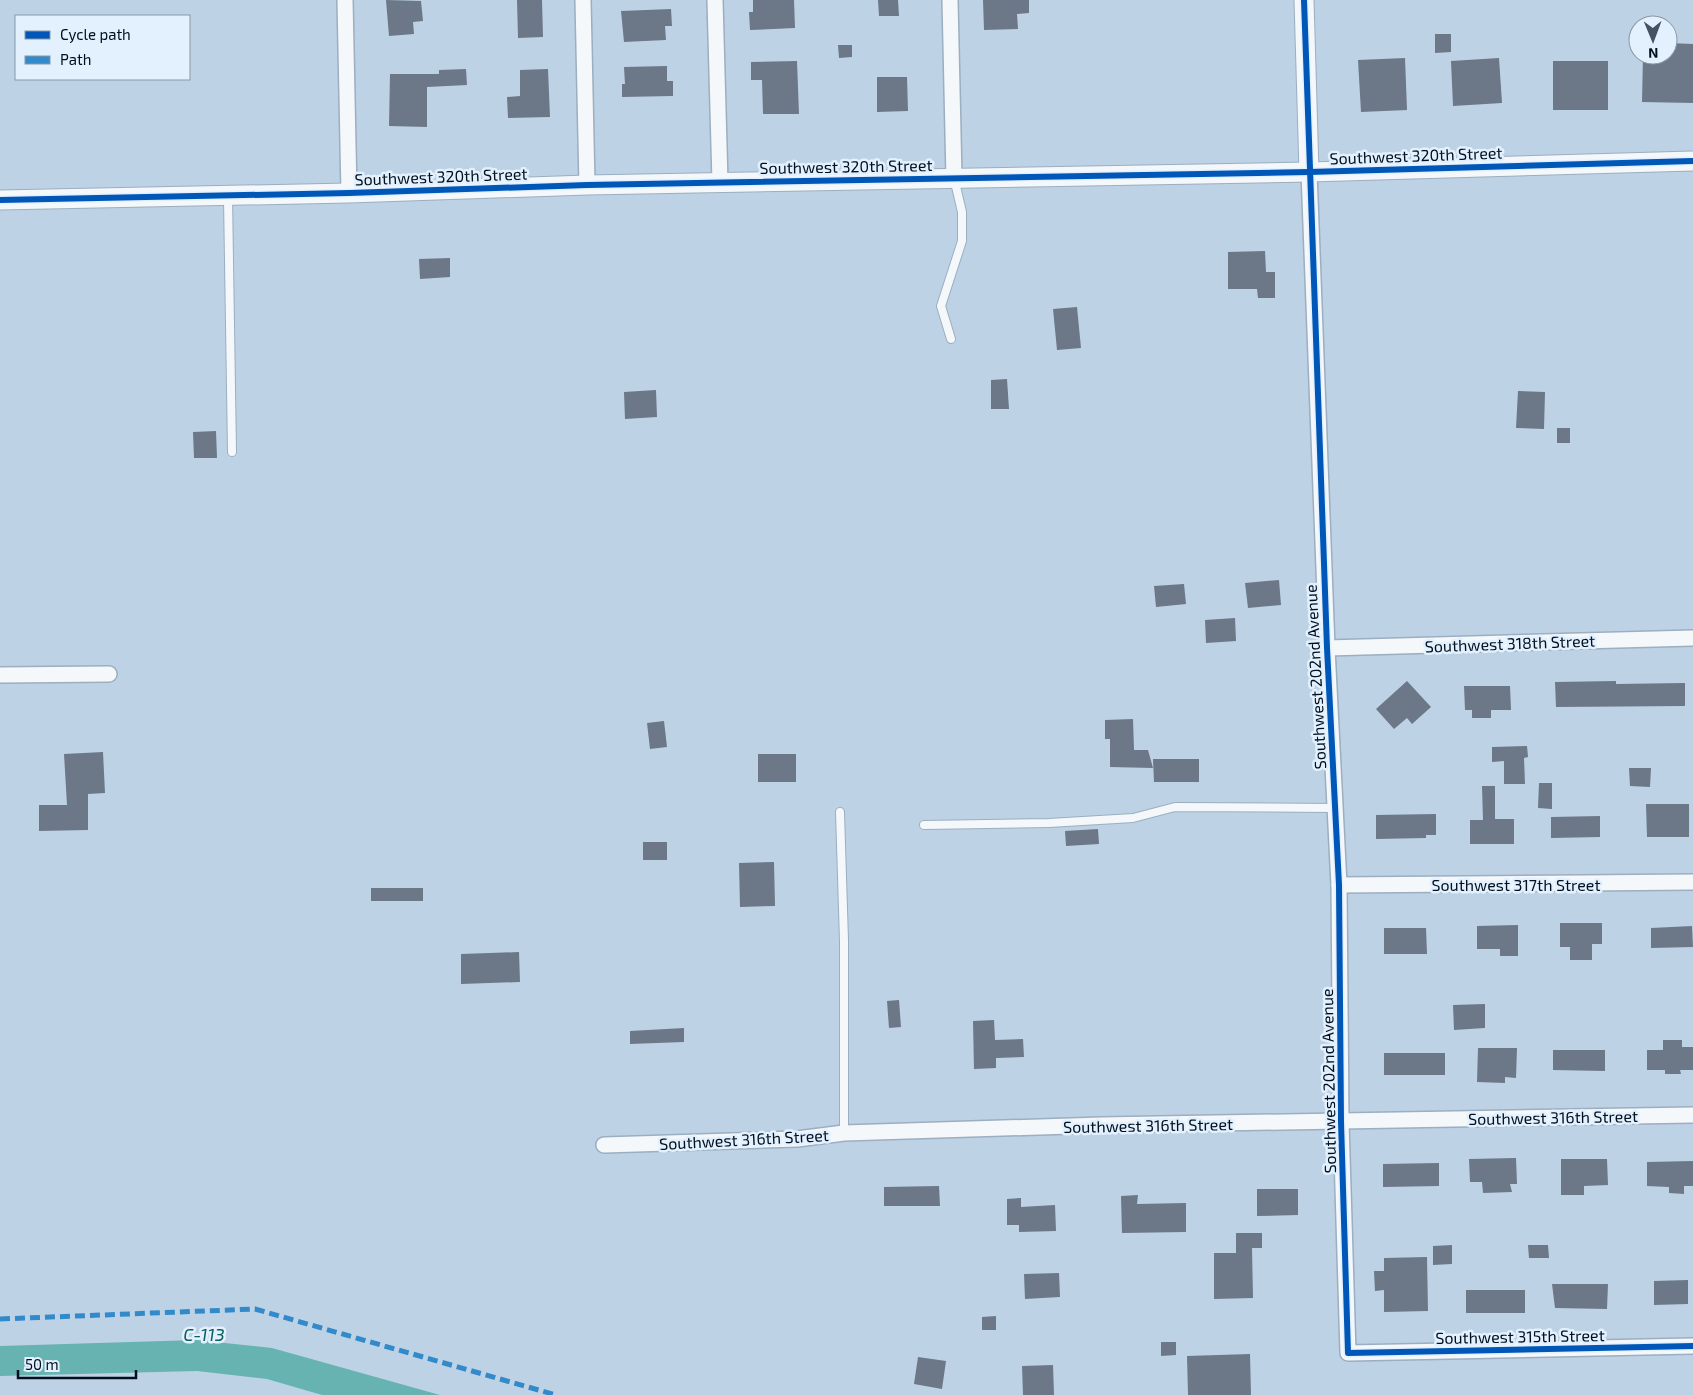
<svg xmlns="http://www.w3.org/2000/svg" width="1693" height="1395" viewBox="0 0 1693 1395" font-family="'Exo 2',sans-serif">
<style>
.water{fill:#66b3b2}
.building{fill:#6c7788}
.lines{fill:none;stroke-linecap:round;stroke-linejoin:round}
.service-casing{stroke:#9caebf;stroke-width:10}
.minor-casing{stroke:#9caebf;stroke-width:18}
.tertiary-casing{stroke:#9caebf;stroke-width:21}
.service{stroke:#f5f8fb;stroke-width:8}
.minor{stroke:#f5f8fb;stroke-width:15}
.tertiary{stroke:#f5f8fb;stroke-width:19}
.quiet{stroke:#338aca;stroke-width:5;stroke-dasharray:10 5;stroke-linecap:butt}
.cycleway-casing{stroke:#e3f1ff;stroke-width:9}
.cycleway{stroke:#0057b8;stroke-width:6}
.labels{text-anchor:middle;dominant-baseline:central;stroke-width:5;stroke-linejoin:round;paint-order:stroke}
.street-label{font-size:16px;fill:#010f1e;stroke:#e3f1ff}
.water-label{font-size:18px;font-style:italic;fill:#0c615b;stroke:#e3f1ff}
</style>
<rect width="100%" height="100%" fill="#bed2e6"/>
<polygon class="water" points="196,1340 272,1348 440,1395 322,1395 267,1379 197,1371 0,1376 0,1346"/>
<g class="building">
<polygon points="386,0 421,1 423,21 413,22 414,34 389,36"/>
<polygon points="517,0 542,0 543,37 518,38"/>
<polygon points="753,0 794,0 795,28 750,30 749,12 753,12"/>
<polygon points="878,0 898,0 899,16 879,16"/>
<polygon points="983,0 1029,0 1029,13 1017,14 1018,29 984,30"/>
<polygon points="671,9 672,26 665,26 666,40 624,42 621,11"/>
<polygon points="1435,34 1451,34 1451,52 1435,53"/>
<polygon points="1668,43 1693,44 1693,103 1642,102 1643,55 1668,55"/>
<polygon points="838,45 852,45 852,57 839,58"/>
<polygon points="1405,58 1407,110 1361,112 1358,60"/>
<polygon points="1499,58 1502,103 1453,106 1451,61"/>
<polygon points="797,61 799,114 763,114 762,80 751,80 751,62"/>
<rect x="1553" y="61" width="55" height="49"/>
<polygon points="667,66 667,81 673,81 673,96 622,97 622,84 625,84 624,67"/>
<polygon points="466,69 467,85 427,87 427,127 389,126 390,74 439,74 439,70"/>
<polygon points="548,69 550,117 508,118 507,97 520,96 520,70"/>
<polygon points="877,77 907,77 908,111 877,112"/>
<polygon points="1265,251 1266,272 1275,272 1275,298 1258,298 1257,289 1228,289 1228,252"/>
<polygon points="450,258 450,277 420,279 419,259"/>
<polygon points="1077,307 1081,348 1057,350 1053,309"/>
<polygon points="1007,379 1009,409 991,409 991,380"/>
<polygon points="656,390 657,417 625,419 624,392"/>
<polygon points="1518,391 1545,392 1544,429 1516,428"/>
<rect x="1557" y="428" width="13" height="15"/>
<polygon points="216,431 217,458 194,458 193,432"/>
<polygon points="1279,580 1281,605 1248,608 1245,583"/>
<polygon points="1184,584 1186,604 1156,607 1154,586"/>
<polygon points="1235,618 1236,641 1206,643 1205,620"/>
<polygon points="1407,681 1431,707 1412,724 1407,718 1394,729 1376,709"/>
<polygon points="1616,681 1616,684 1685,683 1685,706 1556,707 1555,682"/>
<polygon points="1464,686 1510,686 1511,710 1491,710 1491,718 1472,718 1472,710 1465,710"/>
<polygon points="1133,719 1134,750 1148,750 1153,768 1110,767 1110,739 1105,739 1105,720"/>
<polygon points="664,721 667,747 650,749 647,723"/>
<polygon points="1527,746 1528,757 1524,758 1525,784 1504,784 1504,761 1492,762 1492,747"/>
<polygon points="103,752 105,793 88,794 88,830 39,831 39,805 67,805 64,754"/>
<rect x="758" y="754" width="38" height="28"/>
<polygon points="1153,759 1199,759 1199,782 1154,782"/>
<polygon points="1629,768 1651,768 1650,787 1630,786"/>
<polygon points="1539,783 1552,783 1552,809 1538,808"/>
<polygon points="1482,786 1495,786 1495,819 1514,819 1514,844 1470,844 1470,820 1483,820"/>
<polygon points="1646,804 1689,804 1689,837 1647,837"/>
<polygon points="1436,814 1436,835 1426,835 1426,838 1376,839 1376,815"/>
<polygon points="1600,816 1600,837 1551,838 1551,817"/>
<polygon points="1098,829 1099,844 1066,846 1065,831"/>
<rect x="643" y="842" width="24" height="18"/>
<polygon points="774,862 775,906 740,907 739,863"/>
<rect x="371" y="888" width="52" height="13"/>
<polygon points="1560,923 1602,923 1602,944 1592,944 1592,960 1570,960 1570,947 1560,947"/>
<polygon points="1518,925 1518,956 1500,956 1500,949 1477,949 1477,926"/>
<polygon points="1692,926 1693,947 1651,948 1651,928"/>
<polygon points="1384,928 1426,928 1427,954 1384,954"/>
<polygon points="519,952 520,982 461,984 461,954"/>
<polygon points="899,1000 901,1027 889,1028 887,1001"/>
<polygon points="1485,1004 1485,1028 1454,1030 1453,1005"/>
<polygon points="994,1020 995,1040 1023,1039 1024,1057 996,1058 996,1068 974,1069 973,1021"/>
<polygon points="684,1028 684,1042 630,1044 630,1031"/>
<polygon points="1663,1040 1682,1040 1682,1047 1693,1047 1693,1070 1680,1070 1681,1074 1665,1074 1665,1070 1647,1070 1647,1050 1663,1050"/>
<polygon points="1478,1048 1517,1048 1516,1078 1505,1077 1505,1083 1477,1082"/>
<polygon points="1553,1050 1605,1050 1605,1071 1553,1070"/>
<rect x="1384" y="1053" width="61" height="22"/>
<polygon points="1516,1158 1517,1184 1510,1184 1512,1192 1483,1193 1482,1182 1470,1182 1469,1159"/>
<polygon points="1561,1159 1607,1159 1608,1185 1584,1186 1584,1195 1561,1195"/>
<polygon points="1693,1161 1693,1186 1684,1186 1684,1194 1669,1193 1669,1187 1647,1186 1647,1162"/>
<polygon points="1439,1163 1439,1186 1383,1187 1383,1164"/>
<polygon points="939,1186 940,1206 884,1206 884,1187"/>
<polygon points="1257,1189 1298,1189 1298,1215 1257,1216"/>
<polygon points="1138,1195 1137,1204 1186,1203 1186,1232 1122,1233 1121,1196"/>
<polygon points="1021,1198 1021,1207 1055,1205 1056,1231 1019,1232 1019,1225 1007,1225 1007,1199"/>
<polygon points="1236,1233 1262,1233 1262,1248 1252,1248 1253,1298 1214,1299 1214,1253 1236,1253"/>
<polygon points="1452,1245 1452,1264 1433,1265 1433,1246"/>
<polygon points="1528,1245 1548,1245 1549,1258 1529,1258"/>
<polygon points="1427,1257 1428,1311 1384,1312 1384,1290 1375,1291 1374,1271 1384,1271 1384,1258"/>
<polygon points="1059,1273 1060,1297 1025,1299 1024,1274"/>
<polygon points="1688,1280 1688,1304 1654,1305 1654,1281"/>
<polygon points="1552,1284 1608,1284 1607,1309 1555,1308"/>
<rect x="1466" y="1290" width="59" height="23"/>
<polygon points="996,1316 996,1330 982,1330 982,1317"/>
<polygon points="1161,1342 1176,1342 1176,1355 1161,1356"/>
<polygon points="1250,1354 1251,1395 1188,1395 1187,1356"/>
<polygon points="918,1357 946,1361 942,1389 914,1384"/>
<polygon points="1053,1365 1054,1395 1023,1395 1022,1366"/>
</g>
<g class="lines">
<defs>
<g id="service">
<polyline points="228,197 232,452"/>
<polyline points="951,339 941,306 962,241 962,212 954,178"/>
<polyline points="840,812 844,941 844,1133"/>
<polyline points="924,825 1049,823 1133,818 1175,807 1335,808"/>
</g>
<g id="minor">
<polyline points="345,0 349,193"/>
<polyline points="583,0 587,185"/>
<polyline points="715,0 720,182"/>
<polyline points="950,0 954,178"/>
<polyline points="1309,172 1327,648 1339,885 1341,1122 1348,1353 1693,1346"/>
<polyline points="1327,648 1693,638"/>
<polyline points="0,675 109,674"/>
<polyline points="1339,885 1693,882"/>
<polyline points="604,1145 797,1139 844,1133 1102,1125 1693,1115"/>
</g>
<g id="tertiary">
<polyline points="1304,0 1309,172"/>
<polyline points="0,200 349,193 587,185 1309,172 1693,161"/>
</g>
</defs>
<use href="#service" class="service-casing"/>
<use href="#minor" class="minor-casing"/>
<use href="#tertiary" class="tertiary-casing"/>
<use href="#service" class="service"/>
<use href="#minor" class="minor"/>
<use href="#tertiary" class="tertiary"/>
<polyline class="quiet" points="0,1319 255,1309 556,1395"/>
<defs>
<g id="cycleway">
<polyline points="1304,0 1327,648 1339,885 1341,1122 1348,1353 1693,1346"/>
<polyline points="0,200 349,193 587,185 1309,172 1693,161"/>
</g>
</defs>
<use href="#cycleway" class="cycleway-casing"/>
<use href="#cycleway" class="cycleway"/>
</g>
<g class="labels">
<g class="street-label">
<text transform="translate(1416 155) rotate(-2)">Southwest 320th Street</text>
<text transform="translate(846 166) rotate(-1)">Southwest 320th Street</text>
<text transform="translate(441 176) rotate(-2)">Southwest 320th Street</text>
<text transform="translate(1510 643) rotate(-2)">Southwest 318th Street</text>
<text transform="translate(1315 677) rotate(-93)">Southwest 202nd Avenue</text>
<text x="1516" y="884">Southwest 317th Street</text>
<text transform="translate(1328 1081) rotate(-91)">Southwest 202nd Avenue</text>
<text transform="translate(1553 1117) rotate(-1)">Southwest 316th Street</text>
<text transform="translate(1148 1125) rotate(-1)">Southwest 316th Street</text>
<text transform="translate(744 1139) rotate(-3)">Southwest 316th Street</text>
<text transform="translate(1520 1336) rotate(-1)">Southwest 315th Street</text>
</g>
<g class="water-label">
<text x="204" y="1334">C-113</text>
</g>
</g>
<rect x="15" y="15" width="175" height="65" fill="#e3f1ff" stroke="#8997a5"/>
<rect x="25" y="31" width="25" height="8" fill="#0057b8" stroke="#8997a5"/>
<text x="60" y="40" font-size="15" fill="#010f1e">Cycle path</text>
<rect x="25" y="56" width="25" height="8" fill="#338aca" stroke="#8997a5"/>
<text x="60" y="65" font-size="15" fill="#010f1e">Path</text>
<g transform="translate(1653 40) rotate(179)"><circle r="24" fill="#e3f1ff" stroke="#8997a5"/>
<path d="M0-4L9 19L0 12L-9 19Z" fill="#435364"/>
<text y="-8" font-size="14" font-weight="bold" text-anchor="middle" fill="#010f1e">N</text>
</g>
<path d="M18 1370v8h118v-8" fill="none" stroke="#010f1e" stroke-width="2.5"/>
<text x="25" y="1370" font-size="15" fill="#010f1e" stroke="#e3f1ff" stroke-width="4" paint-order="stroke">50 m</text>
</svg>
